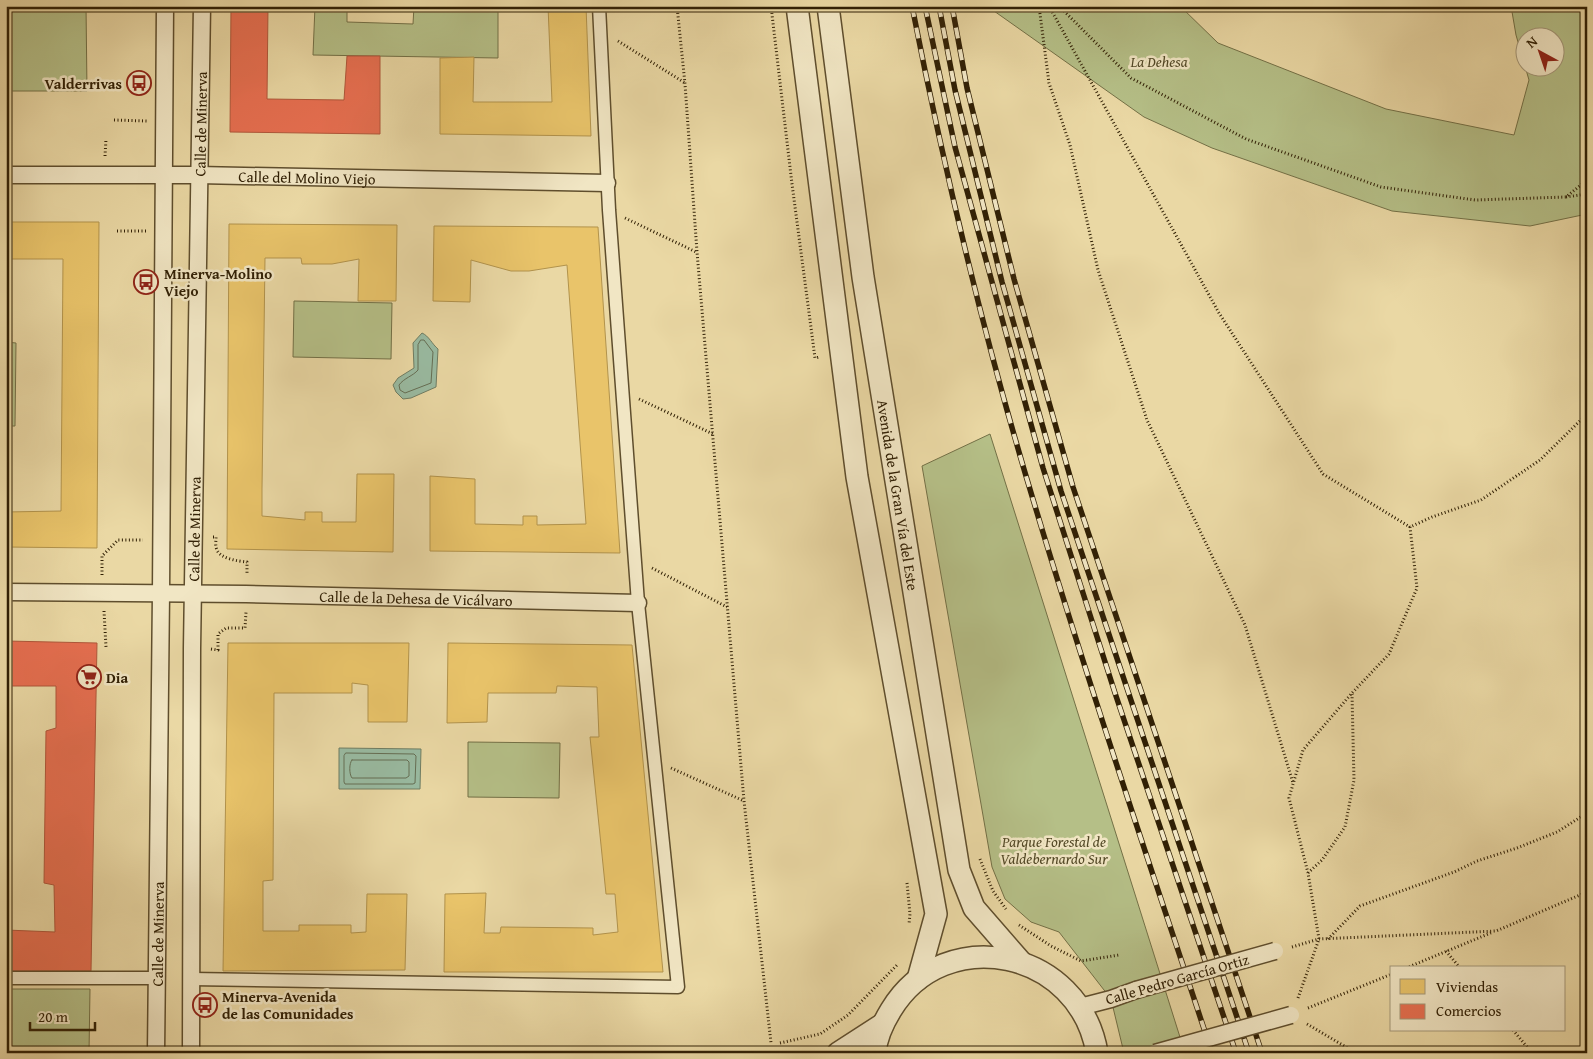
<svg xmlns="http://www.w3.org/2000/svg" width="1593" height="1059" viewBox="0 0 1593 1059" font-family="'Gentium Book Plus',serif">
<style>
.green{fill:#b5bf87;stroke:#737046;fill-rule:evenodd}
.water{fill:#99bba2;stroke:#6f7d63}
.homes{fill:#e9c46a;stroke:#b2934c}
.shops{fill:#e76f51;stroke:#b0573a}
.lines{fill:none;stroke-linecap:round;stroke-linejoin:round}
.shore{stroke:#656e54;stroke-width:1}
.pedestrian-casing{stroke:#5f4e2d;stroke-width:15}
.minor-casing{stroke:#5f4e2d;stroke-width:19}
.tertiary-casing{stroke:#5f4e2d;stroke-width:24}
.path{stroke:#312005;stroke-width:3;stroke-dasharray:1 2.5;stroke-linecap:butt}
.pedestrian{stroke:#f1e6c4;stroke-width:12}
.minor{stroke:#f1e6c4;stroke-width:16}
.tertiary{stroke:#f1e6c4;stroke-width:21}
.rail-casing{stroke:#312005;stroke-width:5.5}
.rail{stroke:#f1e6c4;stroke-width:4;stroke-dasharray:11;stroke-linecap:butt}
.minor-bridge-casing{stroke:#5f4e2d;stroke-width:19;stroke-linecap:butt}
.minor-bridge{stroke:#f1e6c4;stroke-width:16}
.labels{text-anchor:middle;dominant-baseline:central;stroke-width:5;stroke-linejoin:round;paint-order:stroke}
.park-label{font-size:15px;font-style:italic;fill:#524826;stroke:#f1e6c4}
.poi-label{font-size:15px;font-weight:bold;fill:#312005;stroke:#f1e6c4;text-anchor:start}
.street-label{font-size:15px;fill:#312005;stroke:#f1e6c4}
</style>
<rect width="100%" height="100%" fill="#ead8a4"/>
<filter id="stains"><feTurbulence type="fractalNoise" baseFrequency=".004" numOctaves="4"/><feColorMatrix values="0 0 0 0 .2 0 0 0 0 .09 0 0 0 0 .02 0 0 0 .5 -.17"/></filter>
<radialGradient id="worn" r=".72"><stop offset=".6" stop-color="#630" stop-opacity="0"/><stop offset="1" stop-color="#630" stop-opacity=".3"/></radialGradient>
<g class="green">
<polygon points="6,6 86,6 87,91 6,91"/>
<polygon points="315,6 347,6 347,22 413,24 414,6 498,6 498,58 313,55"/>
<path d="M994,6h186l38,37 168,66 128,26 15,-55 -13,-45 -5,-29h76v208l-57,12 -138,-15 -180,-63 -68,-31 -150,-106zM1526,38h30v30h-30z"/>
<polygon points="294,301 392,303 391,359 293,357"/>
<polygon points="6,342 16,343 15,426 6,426"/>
<polygon points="990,434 1185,1053 1124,1053 1111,999 1059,932 1031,922 1005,899 992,867 922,466"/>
<polygon points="6,740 10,740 9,792 6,792"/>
<polygon points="468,742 560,743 559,798 468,797"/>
<polygon points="6,989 90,989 89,1053 6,1053"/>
</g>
<g class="water">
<path d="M422,333c7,3 10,11 16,16l-2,38 -25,11 -8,1 -7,-7 -3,-7 5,-7 16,-10 -1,-25z"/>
<polygon points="339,748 421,749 420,789 339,789"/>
</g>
<g class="homes">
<polygon points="548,6 586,6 591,136 440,134 440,58 474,57 473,102 552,102"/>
<polygon points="6,222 99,222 97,548 6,547 6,512 61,511 63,259 6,259"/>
<polygon points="229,224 397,225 396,301 358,301 359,259 332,264 302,264 301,258 265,258 262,488 262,516 305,520 305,512 322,512 322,522 356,522 357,474 394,474 393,552 227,549"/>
<polygon points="434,226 598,227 620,553 430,551 430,476 475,479 475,524 523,525 523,516 537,516 537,525 586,524 567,265 529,271 511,271 471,260 470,302 433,301"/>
<polygon points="228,643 409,643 407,722 368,722 368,685 352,683 352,693 274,693 273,880 263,881 263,931 299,931 299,925 351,925 351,933 366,932 367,894 407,894 405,970 223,971"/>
<polygon points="448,643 632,645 663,972 444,972 445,894 486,893 484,933 500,933 501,927 593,928 593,935 618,932 615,894 606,894 590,737 599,737 597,687 557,686 556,693 488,693 487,722 447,723"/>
</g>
<g class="shops">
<polygon points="231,6 268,6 267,99 344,100 347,56 380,56 380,134 230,132"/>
<polygon points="6,641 97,643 91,971 6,971 6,930 55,932 54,885 44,883 46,731 56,728 56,686 6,686"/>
</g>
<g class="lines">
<g class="shore">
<path d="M421,340h3l9,12 -2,31 -26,10 -5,-3 -1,-5c5,-7 14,-9 19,-15v-25z"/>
<polygon points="346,753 414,754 416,756 415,783 413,784 345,784 344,782 344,756"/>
<path d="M352,760h55l2,2v14l-3,2h-54c-3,-4 -3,-15 0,-18z"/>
</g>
<defs>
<g id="pedestrian">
<polyline points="6,978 156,978"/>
<polyline points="191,979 678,987 638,603 609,210 599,6"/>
</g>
<g id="minor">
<path id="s1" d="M6,175h192l409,8"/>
<path id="s2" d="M6,592l240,2 392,9"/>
<polyline points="1080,1007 1111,999 1136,990"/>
<path id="s3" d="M156,1053l5,-460 4,-587"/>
<path id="s4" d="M191,1053l1,-404 10,-643"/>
</g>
<g id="tertiary">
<polyline points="797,6 857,477 936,914 918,979"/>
<path id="s5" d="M828,6l35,271 96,593 15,38 47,54"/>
<polyline points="838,1053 883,1024"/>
<path d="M875,1053c1,-15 8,-30 16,-43 54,-89 189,-60 206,43"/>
</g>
</defs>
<use href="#pedestrian" class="pedestrian-casing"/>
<use href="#minor" class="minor-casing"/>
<use href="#tertiary" class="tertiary-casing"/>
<g class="path">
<polyline points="677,6 685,84 697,252 744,801 771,1043"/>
<polyline points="771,6 792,184 815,358 820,357"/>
<polyline points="1039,6 1049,83 1070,145 1098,270 1147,420 1245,625 1293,783"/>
<polyline points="1049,6 1219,313 1323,474 1410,527"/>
<polyline points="1059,6 1131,78 1246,139 1381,187 1475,200 1566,197 1587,180"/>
<polyline points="618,41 685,83"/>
<polyline points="114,120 147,121"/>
<polyline points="105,156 106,139"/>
<polyline points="1566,197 1587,194"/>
<polyline points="625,218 696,252"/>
<polyline points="117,231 147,231"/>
<polyline points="639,399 713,434"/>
<path d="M213,537h3c0,4 -1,9 1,13 4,9 21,11 30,12v13"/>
<polyline points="652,568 727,607"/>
<polyline points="102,575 102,556 118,540 143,540"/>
<polyline points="104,611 106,647"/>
<polyline points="211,649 218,650 218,634 226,628 245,628 246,612"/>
<polyline points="671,768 744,801"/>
<polyline points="980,859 993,891 1006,909"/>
<polyline points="1308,873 1322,860 1345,827 1354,780 1352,694"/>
<polyline points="907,883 910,914 909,924"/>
<polyline points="1019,925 1051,946 1081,961 1119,955"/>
<polyline points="1328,939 1360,906 1454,872 1477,861 1517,848 1557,832 1587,813"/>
<polyline points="1292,947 1319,939 1496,931 1587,892"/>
<polyline points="1446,951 1460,968"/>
<polyline points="1406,968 1493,932"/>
<polyline points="1298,998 1319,939 1308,873 1289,798 1303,750 1352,693 1389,654 1417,588 1410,527 1432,517 1481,500 1540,460 1587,414"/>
<polyline points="1308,1008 1392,974"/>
<polyline points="1307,1024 1356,1053"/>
<polyline points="1513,1030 1532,1053"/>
<polyline points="780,1043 820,1034 848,1015 898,964"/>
<polyline points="1574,1053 1587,1049"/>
</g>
<use href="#pedestrian" class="pedestrian"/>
<use href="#minor" class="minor"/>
<use href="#tertiary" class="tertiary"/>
<defs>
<g id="rail">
<path d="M912,6c33,168 73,336 123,500 55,183 117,365 177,547"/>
<polyline points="925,6 955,147 1043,468 1115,693 1236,1053"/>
<polyline points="939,6 955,90 1002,282 1061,491 1249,1053"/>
<polyline points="952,6 967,88 1014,279 1073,487 1262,1053"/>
</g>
</defs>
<use href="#rail" class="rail-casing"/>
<use href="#rail" class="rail"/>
<defs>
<g id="minor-bridge">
<polyline points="1136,990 1275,951"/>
<polyline points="1155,1053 1291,1015"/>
</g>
</defs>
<use href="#minor-bridge" class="minor-bridge-casing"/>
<use href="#minor-bridge" class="minor-bridge"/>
</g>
<defs>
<symbol id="bus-ring" viewBox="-11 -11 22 22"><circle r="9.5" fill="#f1e6c4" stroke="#8f2418" stroke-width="1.5"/><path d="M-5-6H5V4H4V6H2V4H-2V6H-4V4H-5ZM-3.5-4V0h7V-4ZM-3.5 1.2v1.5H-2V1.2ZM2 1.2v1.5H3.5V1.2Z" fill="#8f2418"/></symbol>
<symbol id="supermarket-ring" viewBox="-11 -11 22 22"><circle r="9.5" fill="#f1e6c4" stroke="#8f2418" stroke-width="1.5"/><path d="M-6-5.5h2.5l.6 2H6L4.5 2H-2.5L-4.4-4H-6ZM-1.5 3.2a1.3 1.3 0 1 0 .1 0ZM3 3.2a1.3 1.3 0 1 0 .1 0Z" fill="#8f2418"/></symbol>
</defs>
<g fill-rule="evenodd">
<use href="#bus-ring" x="125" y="69" width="28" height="28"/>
<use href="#bus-ring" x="132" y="268" width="28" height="28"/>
<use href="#supermarket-ring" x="75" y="663" width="28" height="28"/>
<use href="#bus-ring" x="191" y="991" width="28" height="28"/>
</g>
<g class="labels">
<g class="park-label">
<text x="1159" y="61">La Dehesa</text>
<text x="1054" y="841">Parque Forestal de<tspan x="1054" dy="17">Valdebernardo Sur</tspan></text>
</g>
<g class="poi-label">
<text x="122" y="83" text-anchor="end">Valderrivas</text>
<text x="164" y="273">Minerva-Molino<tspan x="164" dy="17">Viejo</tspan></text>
<text x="106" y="677">Dia</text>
<text x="222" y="996">Minerva-Avenida<tspan x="222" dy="17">de las Comunidades</tspan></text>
</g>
<g class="street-label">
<text stroke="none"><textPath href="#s4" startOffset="929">Calle de Minerva</textPath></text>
<text stroke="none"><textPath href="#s1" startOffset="301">Calle del Molino Viejo</textPath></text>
<text stroke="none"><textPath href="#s5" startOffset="494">Avenida de la Gran Vía del Este</textPath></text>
<text stroke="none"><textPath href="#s4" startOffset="524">Calle de Minerva</textPath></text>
<text stroke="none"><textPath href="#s2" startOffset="410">Calle de la Dehesa de Vicálvaro</textPath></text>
<text stroke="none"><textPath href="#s3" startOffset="119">Calle de Minerva</textPath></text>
<text transform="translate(1177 979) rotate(-16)">Calle Pedro García Ortiz</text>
</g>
</g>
<rect width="1593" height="1059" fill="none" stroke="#ead8a4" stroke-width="25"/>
<rect x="8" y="8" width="1578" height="1044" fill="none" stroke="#312005" stroke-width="2.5"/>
<rect x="12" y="12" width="1568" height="1034" fill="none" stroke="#312005"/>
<rect x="1390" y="966" width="175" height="65" fill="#f1e6c4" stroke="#a49778"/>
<rect x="1400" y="979" width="25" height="15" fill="#e9c46a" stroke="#a49778"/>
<text x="1436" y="992" font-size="15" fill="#312005">Viviendas</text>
<rect x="1400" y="1004" width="25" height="15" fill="#e76f51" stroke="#a49778"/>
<text x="1436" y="1016" font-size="15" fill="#312005">Comercios</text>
<g transform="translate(1540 52) rotate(320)"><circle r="24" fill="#f1e6c4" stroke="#a49778"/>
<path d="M0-4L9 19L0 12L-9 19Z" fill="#8f2418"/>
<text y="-8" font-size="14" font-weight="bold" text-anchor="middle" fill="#312005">N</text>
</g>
<path d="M30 1022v8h65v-8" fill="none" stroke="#312005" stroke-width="2.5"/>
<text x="38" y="1022" font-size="15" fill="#312005" stroke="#f1e6c4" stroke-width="4" paint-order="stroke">20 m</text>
<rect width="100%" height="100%" filter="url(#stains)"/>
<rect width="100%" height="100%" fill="url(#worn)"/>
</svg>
